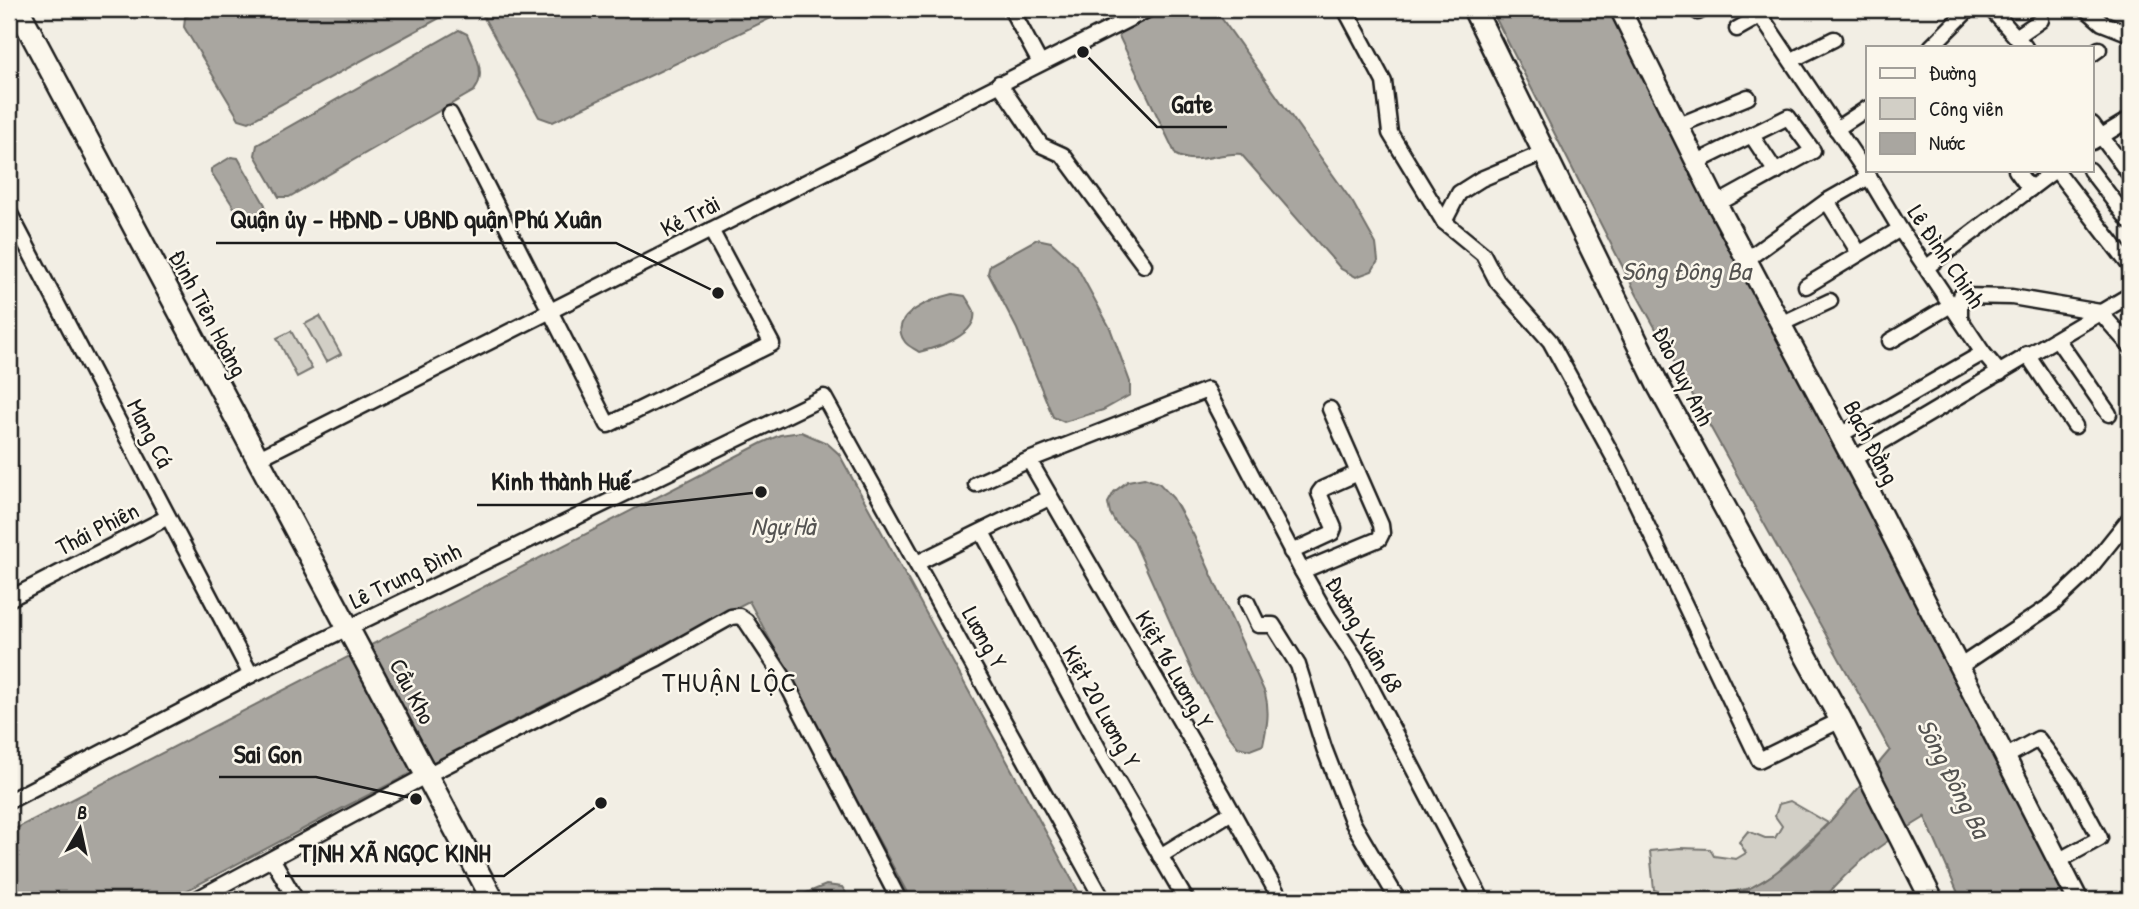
<svg xmlns="http://www.w3.org/2000/svg" width="2139" height="909" viewBox="0 0 2139 909" font-family="'Patrick Hand',sans-serif">
<style>
.green{fill:#d2cfc6;stroke:#777671;stroke-width:2}
.water{fill:#a9a6a0;stroke:#716f6b;stroke-width:2}
.lines{fill:none;stroke-linecap:round;stroke-linejoin:round}
.minor-casing{stroke:#1c1c1c;stroke-width:19}
.tertiary-casing{stroke:#1c1c1c;stroke-width:24}
.secondary-casing{stroke:#1c1c1c;stroke-width:26}
.minor{stroke:#fbf7ec;stroke-width:14}
.tertiary{stroke:#fbf7ec;stroke-width:19}
.secondary{stroke:#fbf7ec;stroke-width:21}
.labels{text-anchor:middle;dominant-baseline:central;stroke-width:5;stroke-linejoin:round;paint-order:stroke}
.street-label{font-size:24px;fill:#1c1c1c;stroke:#fbf7ec}
.water-label{font-size:26px;font-style:italic;fill:#545351;stroke:#fbf7ec}
.quarter-label{font-size:28px;letter-spacing:2px;fill:#1c1c1c;stroke:#fbf7ec}
.leader{fill:none;stroke:#1c1c1c;stroke-width:2.5}
.callout-dot{fill:#1c1c1c;stroke:#fbf7ec;stroke-width:2.5}
.callout-label{font-size:26px;text-anchor:middle;font-weight:bold;fill:#1c1c1c;stroke:#fbf7ec;stroke-width:5;stroke-linejoin:round;paint-order:stroke}
</style>
<rect width="100%" height="100%" fill="#f2eee4"/>
<filter id="ink" filterUnits="userSpaceOnUse"><feTurbulence type="fractalNoise" baseFrequency=".0143" numOctaves="2"/><feDisplacementMap in="SourceGraphic" scale="14" xChannelSelector="R" yChannelSelector="G"/><feConvolveMatrix kernelMatrix="1 2 1 2 8 2 1 2 1" color-interpolation-filters="sRGB"/></filter>
<g filter="url(#ink)">
<g class="green">
<polygon points="320,316 341,354 326,362 305,324"/>
<polygon points="291,331 312,369 297,377 277,338"/>
<polygon points="1790,801 1828,823 1776,873 1751,888 1689,900 1654,890 1650,851 1680,848 1710,849 1714,856 1736,859 1746,853 1739,842 1748,831 1765,838 1775,838 1782,826 1775,816 1779,804"/>
</g>
<g class="water">
<polygon points="201,9 456,9 249,122 239,119 184,27 185,17"/>
<polygon points="495,9 790,9 553,122 539,117 483,16"/>
<path d="M839,9h47c-14,9 -29,10 -44,5z"/>
<path d="M1106,9h84l27,3 136,191 23,41 2,17 -6,10 -16,6 -15,-8 -100,-115c-22,-2 -45,12 -65,1z"/>
<path d="M1491,9h120l191,365 266,526h-107l-37,-85v3c-40,24 -72,46 -101,82h-101c19,-7 37,-15 53,-27 45,-33 79,-81 115,-123l-253,-455z"/>
<path d="M459,30l8,4c7,17 21,40 7,57l-185,106h-10l-24,-42 2,-10z"/>
<polygon points="231,157 238,158 265,205 264,210 246,221 241,210 237,212 211,172 211,169"/>
<polygon points="1037,239 1051,242 1076,265 1110,328 1130,382 1130,395 1103,410 1064,422 1053,417 1017,329 988,273 990,265"/>
<path d="M953,294l12,2c3,5 7,10 9,15 5,24 -38,37 -55,41 -4,-3 -11,-6 -14,-10 -20,-27 31,-44 48,-48z"/>
<polygon points="801,432 827,443 839,454 1083,900 911,900 749,601 341,809 169,900 9,900 9,832 762,443 780,435"/>
<path d="M1144,478l15,5 14,15 21,38 71,157c5,19 2,33 -2,52l-13,5 -12,-3 -11,-14 -33,-58 -61,-136 -18,-17 -5,-9 -2,-10 6,-11 14,-11z"/>
<polygon points="826,885 842,887 851,900 789,900"/>
</g>
<g class="lines">
<defs>
<g id="minor">
<polyline points="1011,9 1040,63"/>
<polyline points="1345,9 1384,82 1390,133 1444,222 1483,254 1497,281 1550,341 1620,469 1759,760 1841,720"/>
<polyline points="1756,9 1869,177 1900,229 1983,353 2000,373"/>
<polyline points="1991,9 2025,47"/>
<polyline points="2086,9 2102,23 2130,34"/>
<polyline points="1698,12 1704,9"/>
<polyline points="1737,29 1760,16"/>
<polyline points="2016,37 2041,20"/>
<polyline points="1931,47 1969,9"/>
<polyline points="2092,54 2099,49"/>
<polyline points="1792,60 1834,39"/>
<polyline points="999,83 1041,145 1063,155 1144,265"/>
<polyline points="450,114 608,425 772,344 711,230"/>
<polyline points="2092,124 2130,175"/>
<polyline points="1677,126 1748,97"/>
<polyline points="1836,129 1868,108"/>
<polyline points="1752,136 1776,172"/>
<polyline points="2092,142 2130,119"/>
<polyline points="1697,162 1788,117 1813,151 1717,204"/>
<polyline points="2016,170 2030,189"/>
<polyline points="2056,170 2130,266"/>
<polyline points="2090,170 2130,222"/>
<polyline points="1827,201 1859,253"/>
<polyline points="9,212 251,675"/>
<polyline points="1444,222 1459,193 1481,179 1543,153"/>
<polyline points="1746,260 1827,201 1869,177"/>
<polyline points="1927,267 2055,170"/>
<polyline points="1806,286 1900,229"/>
<polyline points="1960,316 1960,296 2012,297 2100,312 2130,346"/>
<polyline points="1781,324 1830,301"/>
<polyline points="2057,339 2109,414"/>
<polyline points="1890,341 1951,305"/>
<polyline points="2027,354 2075,426"/>
<polyline points="1840,435 1983,353"/>
<polyline points="257,459 1149,9"/>
<polyline points="1853,459 2130,295"/>
<polyline points="1029,460 1223,795 1281,900"/>
<polyline points="976,484 1029,460 1207,390 1302,571 1328,617 1356,659 1482,900"/>
<polyline points="982,532 1103,757 1186,900"/>
<polyline points="1291,552 1332,533 1334,528 1319,493 1322,489 1358,473"/>
<polyline points="917,563 1049,498"/>
<polyline points="1302,571 1379,539 1382,533 1381,525 1330,409"/>
<polyline points="9,599 168,517"/>
<polyline points="1247,602 1258,625 1273,625 1298,665 1324,748 1353,823 1398,900"/>
<polyline points="1959,667 2053,604 2085,574 2130,518"/>
<polyline points="2005,757 2038,739 2070,782 2100,838 2058,861"/>
<polyline points="9,801 251,675 824,397 1103,900"/>
<polyline points="1160,856 1232,812"/>
<polyline points="273,860 296,900"/>
<polyline points="195,900 427,775 658,658 731,617 739,616 746,621 782,675 899,900"/>
</g>
<polyline id="tertiary" points="1620,9 1717,204 1870,492 2078,900"/>
<g id="secondary">
<polyline points="18,9 493,900"/>
<polyline points="1474,9 1658,385 1841,720 1932,900"/>
</g>
</defs>
<use href="#minor" class="minor-casing"/>
<use href="#tertiary" class="tertiary-casing"/>
<use href="#secondary" class="secondary-casing"/>
<use href="#minor" class="minor"/>
<use href="#tertiary" class="tertiary"/>
<use href="#secondary" class="secondary"/>
</g>
</g>
<g class="labels">
<g class="street-label">
<text transform="translate(690 215) rotate(-27)">Kẻ Trài</text>
<text transform="translate(1947 256) rotate(56)">Lê Đình Chinh</text>
<text transform="translate(209 313) rotate(62)">Đinh Tiên Hoàng</text>
<text transform="translate(1684 376) rotate(63)">Đào Duy Anh</text>
<text transform="translate(151 433) rotate(63)">Mang Cá</text>
<text transform="translate(1872 442) rotate(62)">Bạch Đằng</text>
<text transform="translate(97 528) rotate(-27)">Thái Phiên</text>
<text transform="translate(405 575) rotate(-26)">Lê Trung Đình</text>
<text transform="translate(1365 634) rotate(60)">Đường Xuân 68</text>
<text transform="translate(985 637) rotate(61)">Lương Y</text>
<text transform="translate(1175 669) rotate(60)">Kiệt 16 Lương Y</text>
<text transform="translate(413 691) rotate(62)">Cầu Kho</text>
<text transform="translate(1102 706) rotate(61)">Kiệt 20 Lương Y</text>
</g>
<g class="water-label">
<text x="1686" y="270">Sông Đông Ba</text>
<text x="783" y="525">Ngự Hà</text>
<text transform="translate(1954 778) rotate(63)">Sông Đông Ba</text>
</g>
<g class="quarter-label">
<text x="730" y="682">THUẬN LỘC</text>
</g>
</g>
<path class="leader" d="M1083 52L1157 127H1227M718 293L616 243H216M761 492L645 505H477M416 799L316 777H219M601 803L504 876H285"/>
<g class="callout-dot">
<circle cx="1083" cy="52" r="7"/>
<circle cx="718" cy="293" r="7"/>
<circle cx="761" cy="492" r="7"/>
<circle cx="416" cy="799" r="7"/>
<circle cx="601" cy="803" r="7"/>
</g>
<g class="callout-label">
<text x="1192" y="113">Gate</text>
<text x="416" y="228">Quận ủy - HĐND - UBND quận Phú Xuân</text>
<text x="561" y="490">Kinh thành Huế</text>
<text x="268" y="763">Sai Gon</text>
<text x="395" y="862">TỊNH XÃ NGỌC KINH</text>
</g>
<rect width="2139" height="909" fill="none" stroke="#fbf7ec" stroke-width="35"/>
<rect x="18" y="18" width="2104" height="874" fill="none" stroke="#1c1c1c" stroke-width="2.5" filter="url(#ink)"/>
<rect x="1866" y="46" width="228" height="126" fill="#fbf7ec" stroke="#a29f99" stroke-width="2"/>
<rect x="1880" y="68" width="35" height="10" fill="#fbf7ec" stroke="#a29f99" stroke-width="2"/>
<text x="1929" y="80" font-size="21" fill="#1c1c1c">Đường</text>
<rect x="1880" y="98" width="35" height="21" fill="#d2cfc6" stroke="#a29f99" stroke-width="2"/>
<text x="1929" y="116" font-size="21" fill="#1c1c1c">Công viên</text>
<rect x="1880" y="133" width="35" height="21" fill="#a9a6a0" stroke="#a29f99" stroke-width="2"/>
<text x="1929" y="150" font-size="21" fill="#1c1c1c">Nước</text>
<g transform="translate(80 829) rotate(9)" stroke="#fbf7ec" stroke-width="5" paint-order="stroke">
<path d="M0-5L12 26L0 18L-12 26Z" fill="#1c1c1c"/>
<text y="-10" font-size="19" font-weight="bold" text-anchor="middle" fill="#1c1c1c">B</text>
</g>
</svg>
